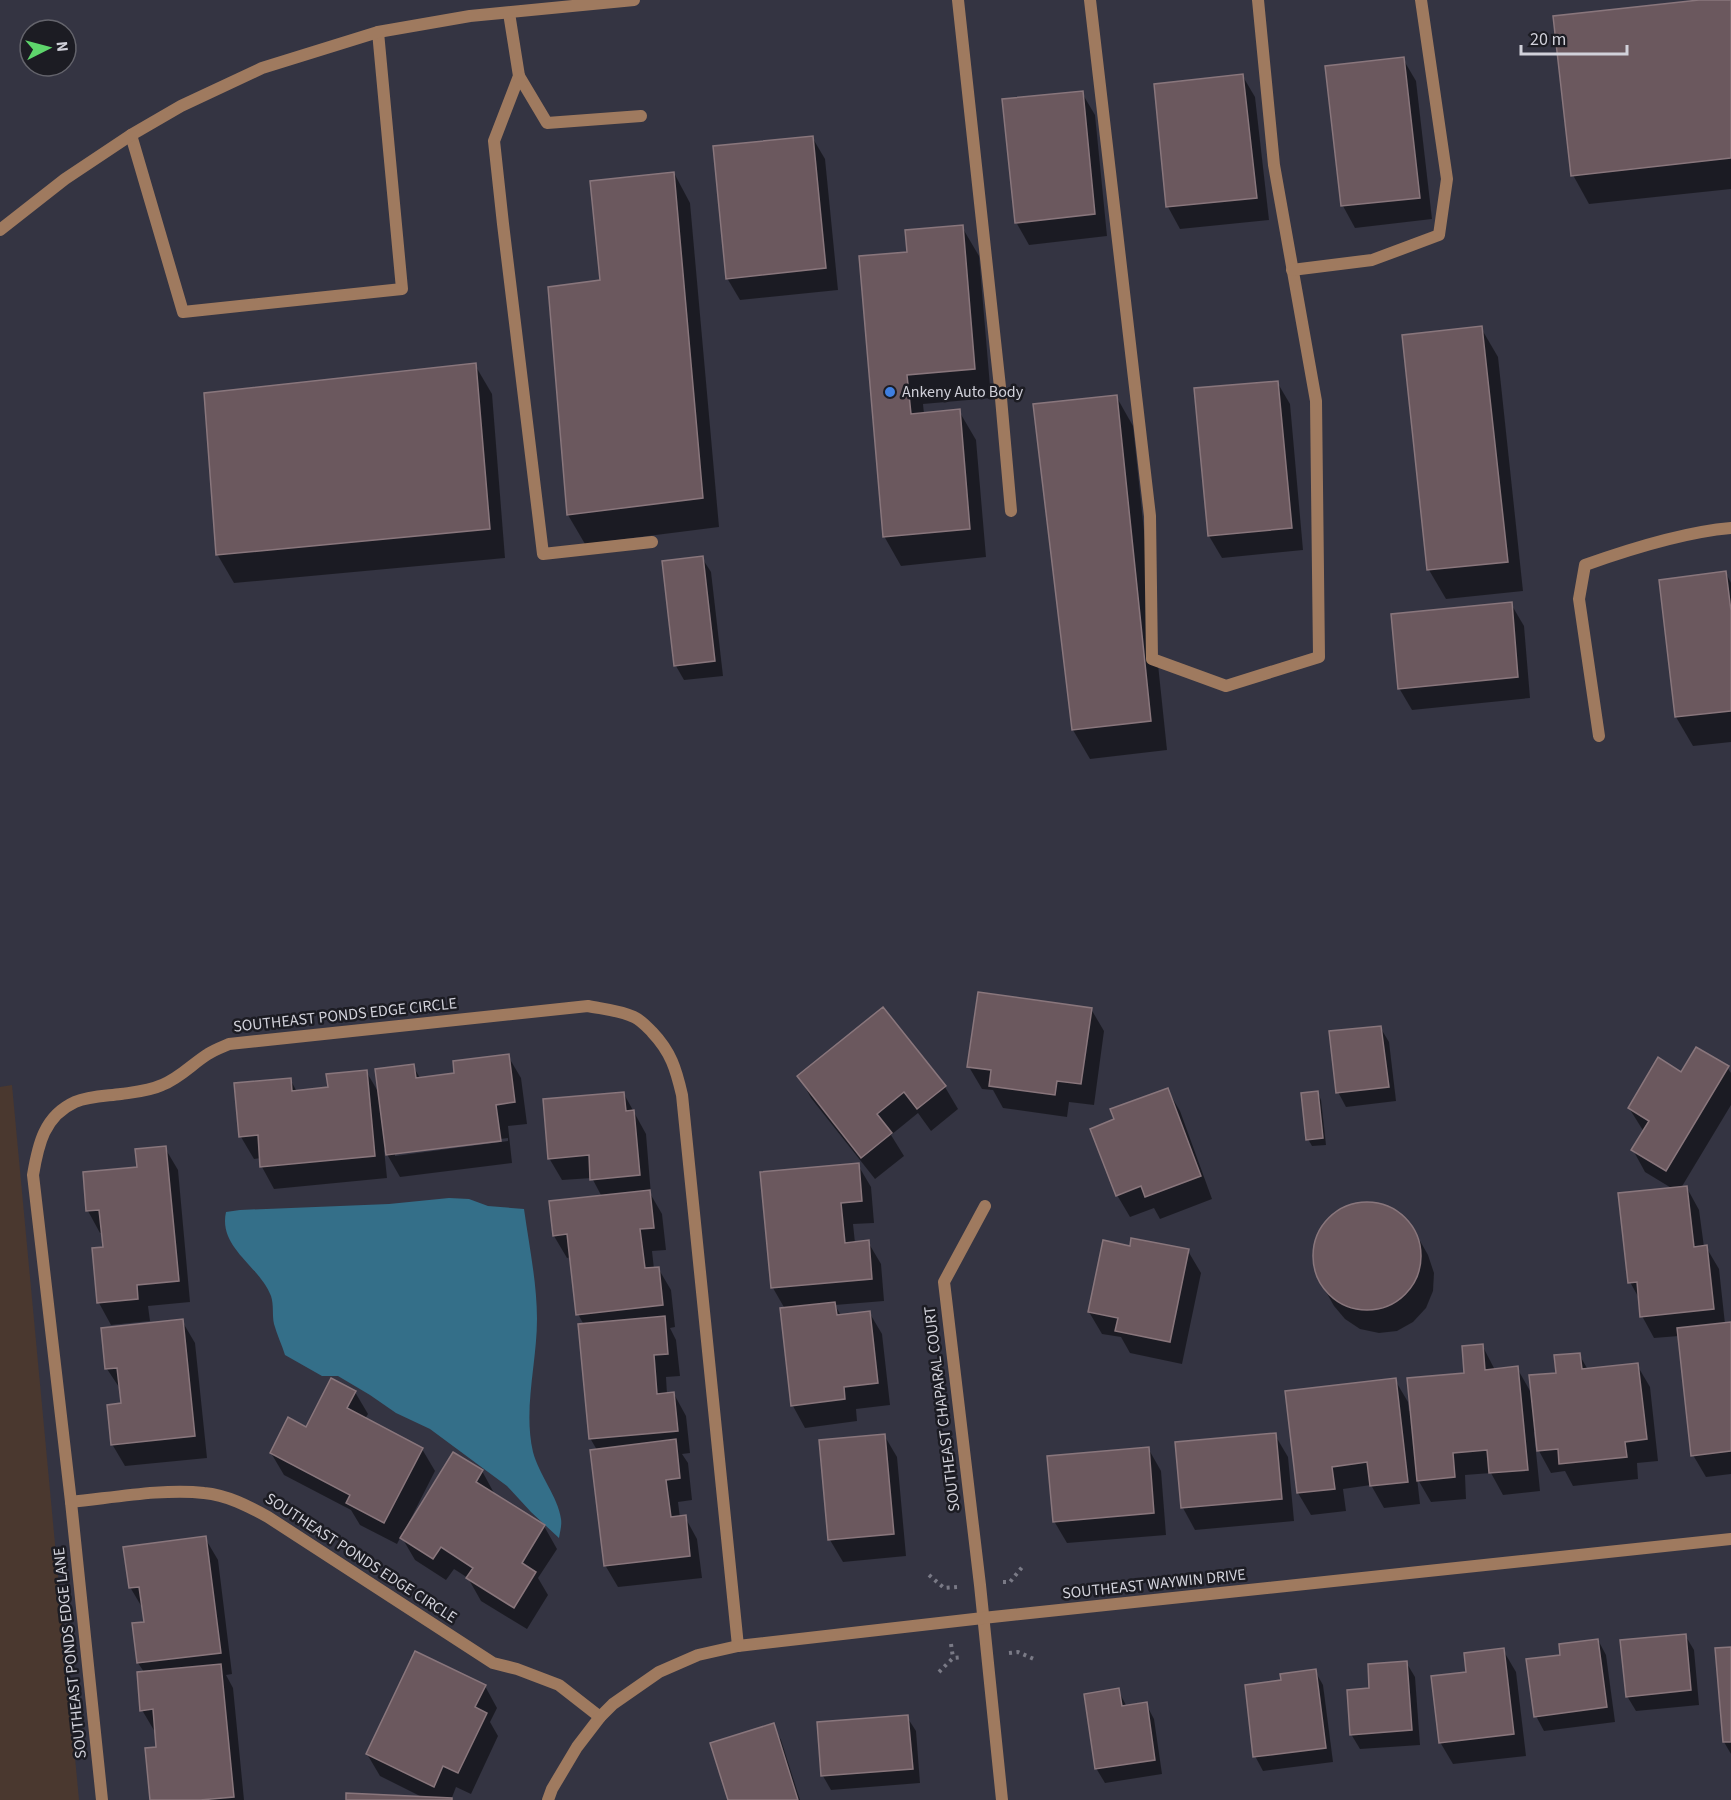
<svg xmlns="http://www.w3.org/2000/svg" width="1731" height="1800" viewBox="0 0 1731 1800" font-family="'Source Sans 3',sans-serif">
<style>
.industrial{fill:#4a382f}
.water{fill:#346f89}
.shadow{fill:#0007;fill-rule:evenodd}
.building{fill:#6b585e;stroke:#89767c;stroke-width:1.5}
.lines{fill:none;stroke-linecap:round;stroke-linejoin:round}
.path{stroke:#7a7a86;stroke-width:4;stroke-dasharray:3 4.5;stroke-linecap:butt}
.service{stroke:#9f7a5f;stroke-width:12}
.minor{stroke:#9f7a5f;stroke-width:12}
.shop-dot{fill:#3f7fe0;stroke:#1c1c23;stroke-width:2}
.labels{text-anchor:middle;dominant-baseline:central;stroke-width:5;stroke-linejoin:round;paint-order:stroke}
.poi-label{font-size:16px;fill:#d1d1da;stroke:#1c1c23;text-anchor:start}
.street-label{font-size:16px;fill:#d1d1da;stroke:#1c1c23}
</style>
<rect width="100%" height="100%" fill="#343442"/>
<polygon class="industrial" points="12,1085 79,1800 0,1800 0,1087"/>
<path class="water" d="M449,1198l20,1 19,7 36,3c5,36 13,74 13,110 0,44 -14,90 -4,133 6,23 25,45 28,67 1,6 -1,13 -2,19l-28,-26 -24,-26 -77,-57 -34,-16 -26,-18 -32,-19h-16l-37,-21c-3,-10 -8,-20 -11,-31 -2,-9 0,-19 -3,-28 -11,-30 -53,-48 -45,-84l14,-2 149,-6z"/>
<g class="shadow">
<polygon points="1713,0 1731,0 1731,189 1589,204 1573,175"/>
<polygon points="1403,59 1416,81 1432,219 1355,228 1343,206 1327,67"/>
<polygon points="1242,75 1255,97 1269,220 1180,229 1168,207"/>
<polygon points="1082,93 1095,115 1107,236 1029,245 1016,222"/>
<polygon points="812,137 825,159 838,290 740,300 727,278"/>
<polygon points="674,173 690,203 719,527 585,544 568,515 602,282"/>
<polygon points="962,227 979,256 991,398 923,404 924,414 959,411 976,440 986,557 901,566 884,536 909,253"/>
<polygon points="1481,328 1498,357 1523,591 1446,599 1429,570"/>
<polygon points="475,365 492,394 505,558 234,583 217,554"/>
<polygon points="1277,382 1290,404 1303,550 1222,558 1209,536 1196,390"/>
<polygon points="1116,396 1133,426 1167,750 1090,759 1073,730"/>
<polygon points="702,558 711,572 723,676 684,680 676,666"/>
<polygon points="1726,573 1731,583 1731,742 1693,746 1676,717 1660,581"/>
<polygon points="1511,604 1524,626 1530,698 1412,710 1399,688"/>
<polygon points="883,1009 945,1087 958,1109 931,1131 918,1113 891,1135 904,1156 875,1179 811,1098 799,1076"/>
<polygon points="1091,1009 1104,1031 1094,1105 1069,1102 1067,1117 1003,1108 993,1090 982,1089 969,1067"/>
<polygon points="1380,1027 1389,1042 1396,1101 1346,1107 1338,1092"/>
<path d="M508,1056l13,22 6,46 -19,2 4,37 -112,14 -16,-28 3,29 -113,11 -12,-22 -1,-9 -7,1 -13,-22 -5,-53 54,-5 7,13 32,-3 37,-18 14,24 33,-29 7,12 36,-4zM508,1138v3l-113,15v-3z"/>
<polygon points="1727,1067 1731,1073 1731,1105 1681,1188 1687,1188 1699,1210 1704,1247 1706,1247 1719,1269 1725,1324 1731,1323 1731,1474 1706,1477 1693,1455 1679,1336 1654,1338 1642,1316 1640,1300 1630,1282 1673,1189 1645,1172 1633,1150 1644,1132 1629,1108 1682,1074"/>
<polygon points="1167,1089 1180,1111 1212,1199 1160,1219 1154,1208 1130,1217 1117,1195 1116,1120"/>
<polygon points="1318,1093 1321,1100 1326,1145 1312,1146 1308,1139"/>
<polygon points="624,1094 646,1134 651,1195 662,1214 666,1250 652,1251 654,1269 658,1268 671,1290 675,1327 670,1328 676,1340 680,1376 666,1377 667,1394 674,1394 686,1416 690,1453 682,1454 688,1463 692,1500 678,1502 680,1518 685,1517 697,1539 702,1578 618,1587 605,1565 597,1450 590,1438 584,1325 578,1314 571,1257 567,1258 554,1236 602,1197 592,1178 562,1180 549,1158"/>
<polygon points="165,1148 178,1170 190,1302 148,1306 150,1321 111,1325 99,1303 105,1248 103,1232 100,1233 88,1211"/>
<polygon points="858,1165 871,1187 874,1223 853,1224 855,1243 868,1242 881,1264 884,1301 835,1305 841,1316 869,1312 882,1334 890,1405 856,1409 857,1421 805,1428 793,1406 785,1309 773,1288 762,1173"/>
<polygon points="1374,1203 1390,1208 1403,1217 1415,1232 1428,1255 1434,1273 1433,1291 1426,1308 1413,1322 1397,1331 1379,1333 1360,1329 1345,1319 1334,1306 1321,1283 1315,1267 1314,1250 1319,1234 1328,1220 1341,1210 1356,1204"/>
<polygon points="1131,1248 1188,1251 1201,1273 1182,1364 1130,1353 1121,1337 1102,1334 1089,1312"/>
<polygon points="182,1321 195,1343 207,1458 125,1466 112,1444 122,1405 121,1390 107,1369"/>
<polygon points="1482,1345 1495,1370 1517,1368 1533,1396 1579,1354 1588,1370 1637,1365 1650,1387 1658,1461 1637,1463 1638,1479 1573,1486 1565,1471 1551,1473 1539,1451 1537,1432 1534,1432 1540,1491 1503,1495 1491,1473 1465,1475 1466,1499 1431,1502 1417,1478 1420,1504 1384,1508 1371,1485 1343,1489 1346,1511 1311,1515 1298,1493 1286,1393 1395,1380 1408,1402 1409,1411 1412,1410 1466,1374"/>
<polygon points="355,1392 368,1414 365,1419 422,1449 435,1471 404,1532 406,1533 482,1471 494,1493 544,1526 557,1549 538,1578 548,1595 527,1629 481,1601 468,1578 454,1569 446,1580 415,1560 401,1536 397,1544 360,1525 351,1510 284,1475 271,1453 307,1429"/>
<polygon points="884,1435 897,1457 906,1556 843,1562 830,1540 821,1442"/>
<polygon points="1275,1435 1288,1457 1294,1521 1195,1530 1183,1508"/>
<polygon points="1148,1448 1161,1471 1166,1535 1067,1543 1054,1521"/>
<polygon points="205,1538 218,1560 232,1674 226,1675 233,1688 244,1800 151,1800 158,1749 156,1732 155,1732 142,1710 144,1672 138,1663 145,1623 143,1609 130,1587"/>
<polygon points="1685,1635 1694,1650 1699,1705 1636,1711 1627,1696"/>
<polygon points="1598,1640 1606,1655 1615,1722 1544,1731 1536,1716 1562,1656"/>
<polygon points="1731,1648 1731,1754 1724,1742 1716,1649"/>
<polygon points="1503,1650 1516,1672 1526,1756 1453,1764 1440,1742 1467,1673"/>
<polygon points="1406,1662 1415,1677 1420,1745 1360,1749 1351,1734"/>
<polygon points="1315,1671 1323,1685 1333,1762 1263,1771 1255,1756"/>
<polygon points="485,1686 497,1708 490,1722 498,1736 471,1794 456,1787 451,1800 347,1800 426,1799 380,1776 367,1754"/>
<polygon points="1118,1690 1127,1707 1146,1704 1154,1719 1162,1774 1105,1783 1096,1768"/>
<polygon points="907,1717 916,1731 920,1783 831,1790 823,1776"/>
<polygon points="773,1725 781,1740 800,1800 729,1800"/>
</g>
<g class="building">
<polygon points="1699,0 1731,0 1731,158 1571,176 1553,16"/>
<polygon points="1404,57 1420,198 1341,206 1325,66"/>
<polygon points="1243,74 1257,198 1166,207 1154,84"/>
<polygon points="1083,91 1095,214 1015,223 1002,99"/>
<polygon points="813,136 826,268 726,279 713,146"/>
<polygon points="674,172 703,498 567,515 548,287 600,280 590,181"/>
<polygon points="963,225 975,369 907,375 911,414 960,409 970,529 883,537 859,256 907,252 905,230"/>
<polygon points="1482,326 1508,562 1427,570 1402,335"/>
<polygon points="476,363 490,529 216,555 204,393"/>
<polygon points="1278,381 1292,528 1208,536 1194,388"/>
<polygon points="1117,395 1151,721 1072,730 1033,404"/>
<polygon points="703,556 715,661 674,666 662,561"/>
<polygon points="1726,571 1731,611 1731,711 1675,717 1659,580"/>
<polygon points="1512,602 1518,677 1398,689 1391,614"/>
<polygon points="978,992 1092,1008 1081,1084 1057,1081 1055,1095 989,1086 991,1070 967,1067"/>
<polygon points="883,1007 946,1086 917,1109 904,1092 877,1114 892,1133 861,1158 797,1076"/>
<polygon points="1381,1026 1389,1087 1336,1093 1329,1031"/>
<polygon points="1696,1047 1729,1066 1666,1171 1631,1150 1649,1121 1628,1108 1658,1057 1681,1072"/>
<polygon points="509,1054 515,1102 496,1105 501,1141 386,1155 375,1069 414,1064 416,1078 454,1073 453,1061"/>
<polygon points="367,1070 375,1156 260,1167 258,1135 239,1137 234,1083 291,1078 292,1091 328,1087 326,1074"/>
<polygon points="1168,1088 1201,1176 1145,1197 1141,1186 1116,1196 1090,1129 1114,1119 1110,1109"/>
<polygon points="1318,1091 1323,1138 1306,1140 1301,1093"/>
<polygon points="624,1092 626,1111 634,1110 640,1175 590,1180 589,1155 548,1159 543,1099"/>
<polygon points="166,1146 179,1281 137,1285 138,1299 97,1303 92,1248 103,1247 99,1210 86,1211 83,1172 137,1167 135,1149"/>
<polygon points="859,1163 862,1201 841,1203 845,1243 869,1240 872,1279 771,1288 760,1172"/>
<polygon points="1687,1186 1694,1247 1707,1245 1714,1309 1640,1317 1637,1282 1628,1283 1618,1193"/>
<polygon points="650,1190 654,1228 640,1229 645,1268 659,1267 663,1305 576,1315 567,1234 553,1236 549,1201"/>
<circle cx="1367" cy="1256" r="54"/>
<polygon points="1131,1238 1189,1249 1170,1342 1115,1331 1118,1318 1088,1312 1103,1240 1130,1246"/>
<polygon points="835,1302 837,1315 870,1311 878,1383 844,1387 845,1399 791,1406 780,1308"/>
<polygon points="665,1316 668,1354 654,1355 657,1394 674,1392 678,1431 589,1439 578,1324"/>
<polygon points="183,1319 195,1436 111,1445 107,1405 121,1403 117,1368 105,1369 101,1328"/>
<polygon points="1731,1322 1731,1451 1691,1456 1677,1328"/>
<polygon points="1483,1344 1485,1370 1518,1366 1528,1470 1489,1473 1487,1450 1453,1453 1455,1477 1417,1481 1407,1378 1464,1373 1462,1346"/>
<polygon points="1580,1353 1582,1369 1638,1363 1647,1439 1625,1442 1627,1457 1559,1464 1558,1449 1537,1451 1529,1375 1556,1373 1554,1355"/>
<polygon points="331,1378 356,1391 347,1408 423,1448 384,1523 346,1503 350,1495 270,1453 288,1417 306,1427"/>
<polygon points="1396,1378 1408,1482 1370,1486 1367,1462 1332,1467 1335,1489 1297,1493 1285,1391"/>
<polygon points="1276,1433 1282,1499 1181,1508 1175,1442"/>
<polygon points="885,1434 894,1534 828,1540 819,1440"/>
<polygon points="676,1439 680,1478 666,1480 671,1517 686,1515 690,1556 604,1566 590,1450"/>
<polygon points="1149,1447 1154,1513 1053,1522 1047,1456"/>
<polygon points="453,1452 483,1470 476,1482 545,1525 522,1563 536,1572 514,1608 466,1578 473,1568 441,1547 433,1559 400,1538"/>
<polygon points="206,1536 221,1653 137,1663 132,1623 144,1622 139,1587 129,1588 123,1547"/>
<polygon points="1686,1634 1691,1690 1626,1697 1620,1640"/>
<polygon points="1598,1639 1607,1707 1534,1717 1526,1659 1560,1655 1559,1644"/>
<polygon points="1731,1647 1731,1742 1723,1742 1715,1648"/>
<polygon points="1504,1648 1514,1734 1439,1743 1431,1676 1466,1672 1464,1653"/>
<polygon points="415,1651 486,1685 475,1707 487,1713 458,1773 443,1766 434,1787 366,1754"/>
<polygon points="1407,1661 1412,1730 1350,1735 1347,1690 1369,1688 1368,1664"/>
<polygon points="221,1664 234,1797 200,1800 150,1800 145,1748 156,1747 153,1709 140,1711 137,1672"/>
<polygon points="1316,1669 1326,1748 1253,1757 1245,1685 1281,1680 1280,1674"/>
<polygon points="1119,1688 1122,1706 1147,1702 1155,1760 1095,1769 1084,1694"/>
<polygon points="908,1715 913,1769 821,1776 817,1722"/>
<polygon points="774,1723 798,1800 728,1800 710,1743"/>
<polygon points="346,1793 452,1798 452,1800 346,1800"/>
</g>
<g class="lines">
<g class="path">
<polyline points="929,1575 944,1588 957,1587"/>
<polyline points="1003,1582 1010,1582 1023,1566"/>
<polyline points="951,1644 953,1658"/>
<polyline points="1009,1653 1018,1652 1036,1660"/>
<polyline points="939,1672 953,1658 963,1657"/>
</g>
<g class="service">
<polyline points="958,0 1000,387 1011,511"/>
<polyline points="1090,0 1150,516 1152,659 1226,686 1319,657 1316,401 1274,165 1258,0"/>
<polyline points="509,13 519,76 494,141 503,224 543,554 652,542"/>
<polyline points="519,76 547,123 641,116"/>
<polyline points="131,135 183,312 402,289 378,32"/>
<polyline points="1292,270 1372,260 1439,235 1447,179 1421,0"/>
<path d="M1599,736l-20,-137 6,-34c45,-16 98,-33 146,-37"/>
</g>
<g class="minor">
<polyline points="0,230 65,179 131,135 181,106 262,68 378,32 470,16 634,0"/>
<polyline points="985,1206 944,1282 980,1585 1002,1800"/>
<path d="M71,1502c40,-4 94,-14 133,-9 23,2 44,13 64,24l225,146 24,6 42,16 41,32"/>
<path d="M102,1800l-31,-298 -38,-327c5,-30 11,-59 42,-73 14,-6 31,-6 46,-8 14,-2 28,-3 41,-9 18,-7 30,-21 46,-31 6,-4 14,-7 21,-10l359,-38c15,3 31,4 46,11 7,3 13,10 18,15 19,20 24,37 30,63l56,551"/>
<polyline points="548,1800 552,1789 577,1747 600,1717 613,1704 659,1672 698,1655 738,1646 983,1618 1731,1539"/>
</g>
</g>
<circle class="shop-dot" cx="890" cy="392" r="6"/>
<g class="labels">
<g class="poi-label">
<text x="902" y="392">Ankeny Auto Body</text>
</g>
<g class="street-label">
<text transform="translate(345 1015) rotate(-6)">SOUTHEAST PONDS EDGE CIRCLE</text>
<text transform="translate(942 1409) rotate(-97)">SOUTHEAST CHAPARAL COURT</text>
<text transform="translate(361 1558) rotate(33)">SOUTHEAST PONDS EDGE CIRCLE</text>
<text transform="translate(1154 1584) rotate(-6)">SOUTHEAST WAYWIN DRIVE</text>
<text transform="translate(70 1653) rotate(-96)">SOUTHEAST PONDS EDGE LANE</text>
</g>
</g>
<g transform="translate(48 48) rotate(84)"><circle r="28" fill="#1c1c23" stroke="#64646c" stroke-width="1.5"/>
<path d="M0-4.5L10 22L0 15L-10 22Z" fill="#5ed56c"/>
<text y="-9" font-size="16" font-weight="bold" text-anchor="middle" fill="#d1d1da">N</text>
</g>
<path d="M1521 45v9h106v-9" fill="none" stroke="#d1d1da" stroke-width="3"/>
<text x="1530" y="45" font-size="18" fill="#d1d1da" stroke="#1c1c23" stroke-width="4.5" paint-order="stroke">20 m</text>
</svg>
